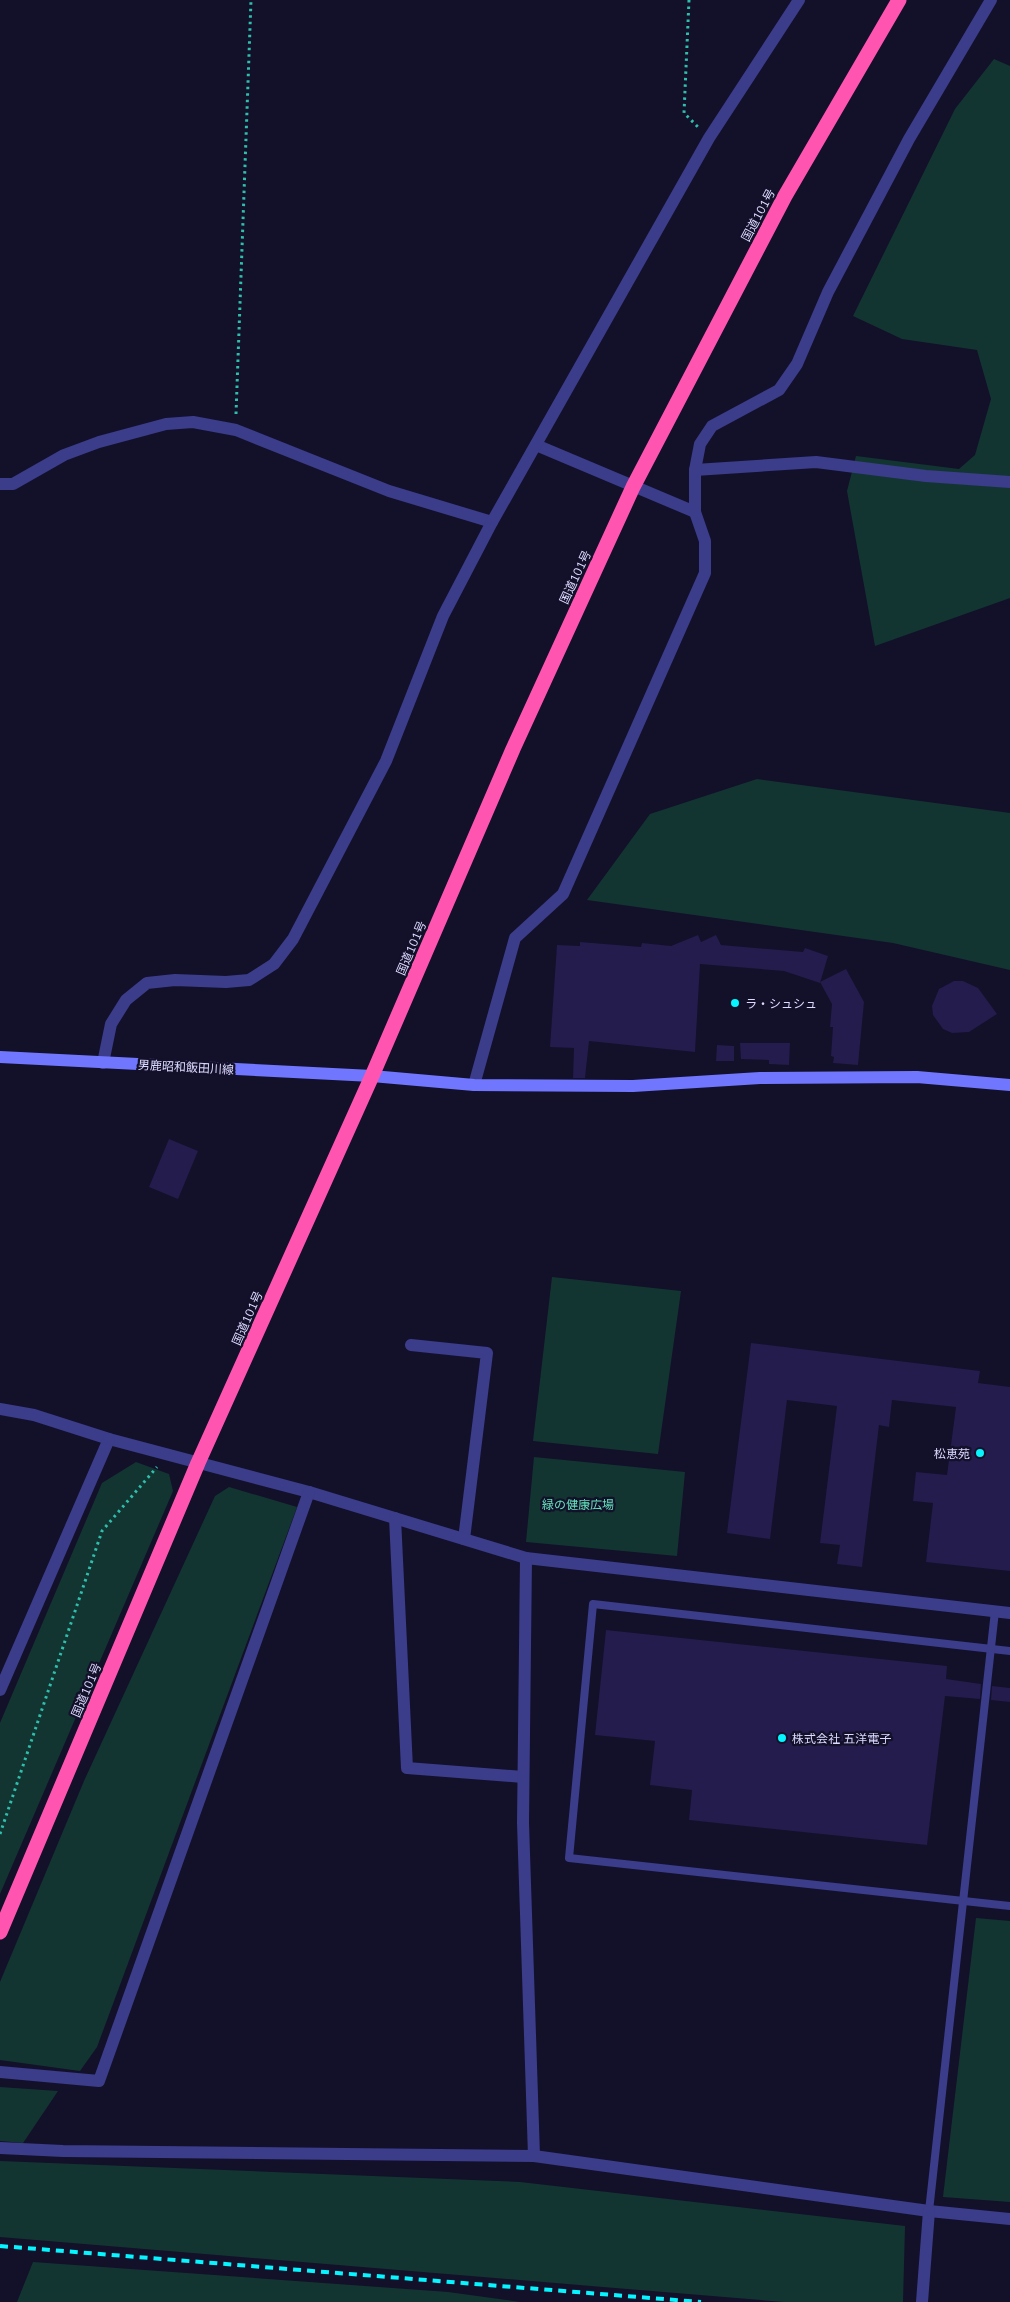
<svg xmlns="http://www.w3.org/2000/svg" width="1010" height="2302" viewBox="0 0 1010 2302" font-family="Mulish,'Noto Sans JP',sans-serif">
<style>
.green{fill:#133531}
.building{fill:#231c4c}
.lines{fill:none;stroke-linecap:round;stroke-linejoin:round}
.path{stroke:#2ebfad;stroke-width:3;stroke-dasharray:2.5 4;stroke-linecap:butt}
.lane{stroke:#3b3c8a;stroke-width:8}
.street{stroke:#3b3c8a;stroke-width:12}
.secondary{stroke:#7176ff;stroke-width:12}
.highway{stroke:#ff55b1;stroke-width:15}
.rail{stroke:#06f5ff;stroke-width:4;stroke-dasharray:8 6;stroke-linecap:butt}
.poi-dot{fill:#06f5ff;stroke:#13102a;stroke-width:2}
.labels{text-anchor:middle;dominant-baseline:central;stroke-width:4.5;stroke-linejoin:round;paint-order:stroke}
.street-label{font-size:12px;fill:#dcdaff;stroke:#13102a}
.poi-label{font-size:12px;fill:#dcdaff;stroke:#13102a;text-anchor:start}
.park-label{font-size:12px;fill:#62e3bb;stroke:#13102a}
</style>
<rect width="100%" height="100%" fill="#13102a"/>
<g class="green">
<polygon points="994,59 1010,66 1010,598 875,646 847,491 856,456 959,469 975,455 991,399 977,350 902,339 853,316 955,109"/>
<polygon points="757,779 1010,813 1010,970 893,943 587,900 650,814"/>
<polygon points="552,1277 681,1291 658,1454 533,1441"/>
<polygon points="534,1457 685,1472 677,1556 526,1542"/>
<polygon points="136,1462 169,1474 173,1491 0,1894 0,1723 102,1483"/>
<polygon points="229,1487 297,1507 97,2047 80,2071 0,2060 0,1982 84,1781 215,1496"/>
<polygon points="976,1918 1010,1921 1010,2202 943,2197"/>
<polygon points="0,2087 58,2091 23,2143 0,2141"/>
<polygon points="0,2161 520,2182 905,2226 903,2302 784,2302 0,2237"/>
<polygon points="33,2262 448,2292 520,2302 17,2302"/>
</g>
<g class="building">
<polygon points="698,935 701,942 716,935 721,945 803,952 805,948 828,956 820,983 784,971 700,964 695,1052 589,1041 585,1078 573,1078 574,1048 550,1047 557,945 580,946 580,942 641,947 642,943 671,946"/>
<polygon points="846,969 864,1002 858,1065 833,1063 834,1057 831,1056 833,1027 830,1027 832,1004 820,982"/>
<polygon points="954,981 963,981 978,988 997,1014 969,1032 952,1033 943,1029 933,1015 932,1006 939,989"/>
<polygon points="740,1043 790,1043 789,1065 769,1064 769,1060 741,1059"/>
<polygon points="717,1045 734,1046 734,1061 716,1061"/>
<polygon points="169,1139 198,1151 178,1199 149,1187"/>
<polygon points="751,1343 980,1371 978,1383 1010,1387 1010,1571 926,1562 933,1503 913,1501 916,1472 947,1475 956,1407 892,1400 889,1427 879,1425 862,1567 837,1564 840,1545 820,1543 837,1406 787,1400 770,1539 727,1533"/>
<polygon points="606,1630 947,1666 946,1679 981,1684 980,1699 945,1696 927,1845 689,1820 692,1790 650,1785 655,1741 595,1735"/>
<polygon points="992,1686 1010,1688 1010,1702 991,1700"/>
</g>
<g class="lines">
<g class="path">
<polyline points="689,0 684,113 699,128"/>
<polyline points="236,414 251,0"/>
<polyline points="0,1834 102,1531 157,1467"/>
</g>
<g class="lane">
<polyline points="1010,1651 593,1604 569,1858 1010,1906"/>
<polyline points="929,2211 995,1611"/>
</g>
<g class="street">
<polyline points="536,445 695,512"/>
<polyline points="695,470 816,462 926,476 1010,482"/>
<polyline points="0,484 13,484 64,455 99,442 166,424 193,422 236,430 389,491 492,522"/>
<polyline points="103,1063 111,1024 126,1000 147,983 175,980 226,982 249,980 274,964 293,939 386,761 443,616 492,522 709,138 799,0"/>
<polyline points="474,1085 515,938 563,894 705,573 705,541 695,512 695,470 700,444 712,426 779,390 797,364 828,292 909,139 991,0"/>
<polyline points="411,1345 487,1353 464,1539"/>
<polyline points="0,1409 34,1415 109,1439 309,1492 526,1558 1010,1613"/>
<polyline points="395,1518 407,1768 523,1777"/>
<polyline points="526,1558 523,1823 534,2156"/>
<polyline points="0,1690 109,1439"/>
<polyline points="0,2072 99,2081 309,1492"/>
<polyline points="0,2148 63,2151 534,2156 929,2211 1010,2219"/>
<polyline points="922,2302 929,2211"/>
</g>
<polyline class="secondary" points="0,1057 372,1076 474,1085 633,1086 760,1078 917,1077 1010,1085"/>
<polyline class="highway" points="0,1932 198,1463 372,1076 513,749 633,487 785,196 899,0"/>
<polyline class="rail" points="0,2246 701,2302"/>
</g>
<g class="poi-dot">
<circle cx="735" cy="1003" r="5"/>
<circle cx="980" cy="1453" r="5"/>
<circle cx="782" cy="1738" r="5"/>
</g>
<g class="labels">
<g class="street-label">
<text transform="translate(758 215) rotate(-62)">国道101号</text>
<text transform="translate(575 577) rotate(-65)">国道101号</text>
<text transform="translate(411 948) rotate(-67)">国道101号</text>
<text transform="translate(186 1067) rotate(3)">男鹿昭和飯田川線</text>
<text transform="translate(247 1318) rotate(-66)">国道101号</text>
<text transform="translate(86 1690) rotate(-67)">国道101号</text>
</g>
<g class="poi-label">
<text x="745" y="1003">ラ・シュシュ</text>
<text x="970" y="1453" text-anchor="end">松恵苑</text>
<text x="792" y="1738">株式会社 五洋電子</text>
</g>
<g class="park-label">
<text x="578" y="1504">緑の健康広場</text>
</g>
</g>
</svg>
